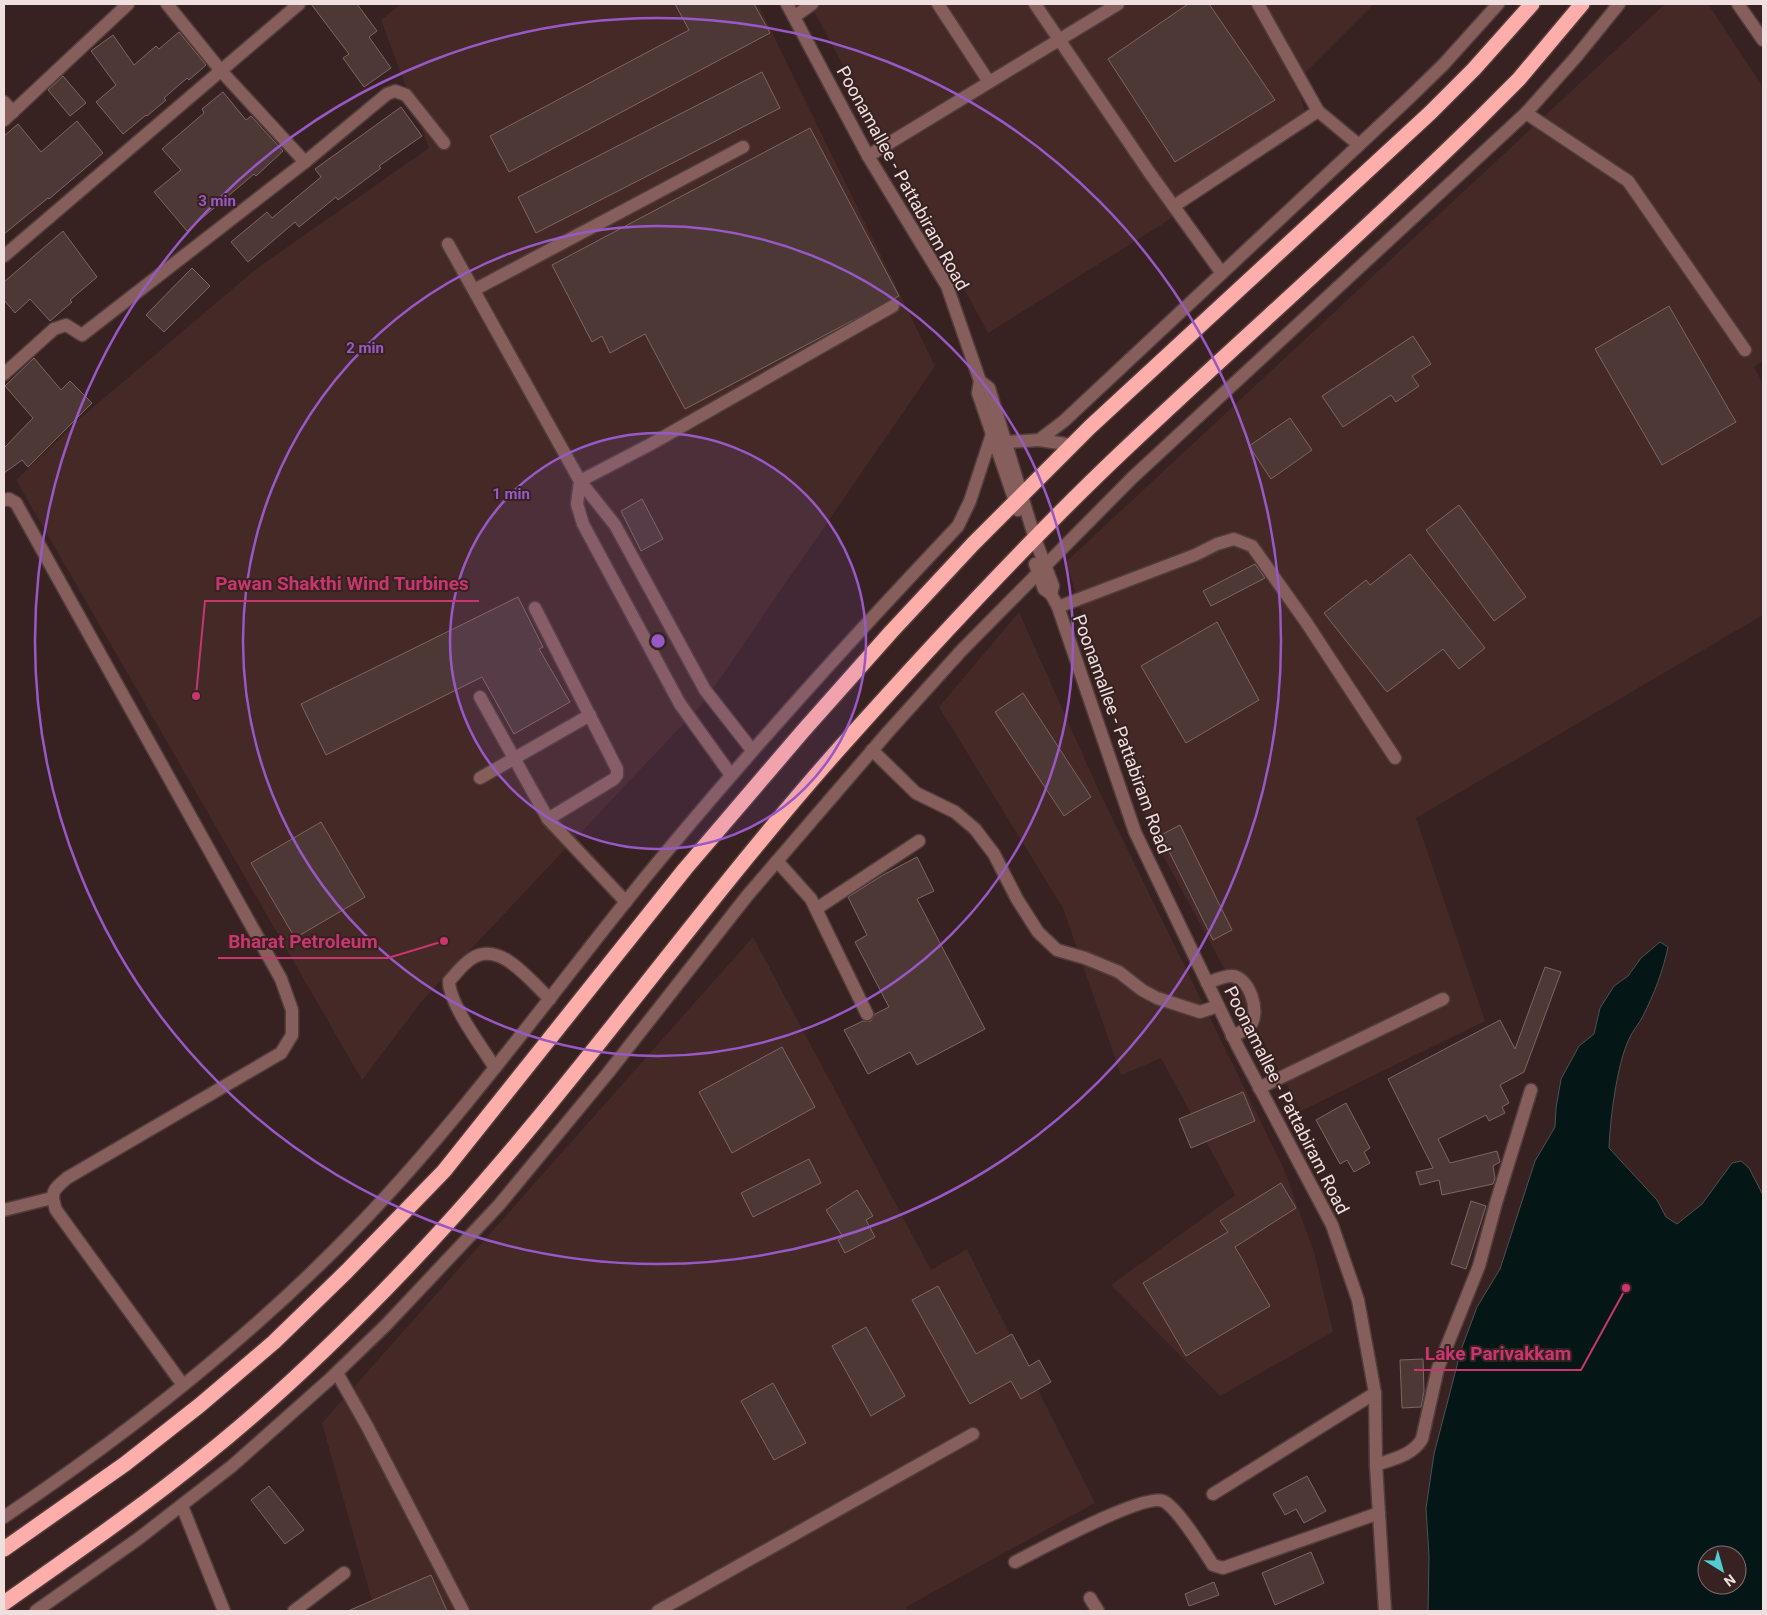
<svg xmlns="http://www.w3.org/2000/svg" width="1767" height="1615" viewBox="0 0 1767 1615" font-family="Roboto,sans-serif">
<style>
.built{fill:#442927}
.water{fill:#051617;stroke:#4b5353;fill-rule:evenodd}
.building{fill:#4e3836;stroke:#7e6564}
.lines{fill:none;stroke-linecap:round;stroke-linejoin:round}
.minor-casing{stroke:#513d3c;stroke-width:15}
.highway-casing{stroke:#513d3c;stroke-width:18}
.minor{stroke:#865f5c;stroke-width:12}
.highway{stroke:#fdaeaa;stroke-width:15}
.ring{fill:none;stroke:#9859c7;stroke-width:2.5}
.labels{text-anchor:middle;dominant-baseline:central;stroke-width:4;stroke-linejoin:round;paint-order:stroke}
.street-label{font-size:18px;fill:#efe0df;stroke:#372221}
.centre{fill:#9859c7;stroke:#372221;stroke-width:2.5}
.ring-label{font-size:15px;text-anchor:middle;font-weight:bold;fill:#9859c7;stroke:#372221;stroke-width:4;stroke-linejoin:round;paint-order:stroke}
.leader{fill:none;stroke:#c9366f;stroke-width:2}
.callout-dot{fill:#c9366f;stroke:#372221;stroke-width:2}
.callout-label{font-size:19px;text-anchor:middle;font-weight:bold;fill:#c9366f;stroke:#372221;stroke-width:4;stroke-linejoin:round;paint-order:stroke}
</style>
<rect width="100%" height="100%" fill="#372221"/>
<g class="built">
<polygon points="401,4 758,4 935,366 703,703 422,1001 362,1080 16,480 83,416 256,269 429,148 381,20"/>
<polygon points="810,4 1374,4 1296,82 1306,115 1164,223 988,333"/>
<polygon points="1665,4 1708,4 1763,87 1763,361 1754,367 1763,384 1763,615 1416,818 1485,1021 1301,1111 1151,833 1066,562"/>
<polygon points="1019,612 1099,791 1283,1167 1314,1252 1333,1332 1220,1396 1111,1285 1235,1195 1161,1058 1121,1075 1063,908 939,707"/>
<polygon points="753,937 931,1270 967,1249 1095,1503 906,1607 909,1611 375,1611 322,1423"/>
</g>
<path class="water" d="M1660,942l8,5c-5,24 -14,47 -25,69 -4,8 -10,14 -14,23 -12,25 -19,80 -20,109l48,52 9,17 11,7 25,-20 30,-41 9,-2 8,7 14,27v416h-335l1,-55 -3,-48 8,-54 27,-104 16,-43 23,-38 35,-108 20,-34 1,-19 5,-29 18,-33 15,-12 6,-26 14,-22 14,-10 13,-18zM1707,1555h30v30h-30z"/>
<g class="building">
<polygon points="311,4 357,4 377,31 369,37 391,68 364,87 343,58 349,54"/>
<polygon points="675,4 754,4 770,33 509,172 490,136 689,30"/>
<polygon points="1188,4 1209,4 1275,100 1175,162 1108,59"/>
<polygon points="179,32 206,65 189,80 187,78 164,98 166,100 147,116 146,115 123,134 96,102 116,85 91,51 113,35 134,65 156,46 159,49"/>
<polygon points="762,72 780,108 536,233 518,197"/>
<polygon points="63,76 86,103 70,116 48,90"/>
<polygon points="223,92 246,120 251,116 283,151 256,176 254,174 187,231 154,192 181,170 162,149 204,113 202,109"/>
<polygon points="401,107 422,136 379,166 381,168 338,200 336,197 299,227 295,222 248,262 231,242 267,212 272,218 321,177 315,169"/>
<polygon points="77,121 103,153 49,199 48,198 4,234 4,136 18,124 41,152"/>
<polygon points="810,128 899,296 685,409 645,334 610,353 602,336 592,342 552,265"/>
<polygon points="63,231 97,277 70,300 72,302 50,321 30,299 15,313 4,300 4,282"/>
<polygon points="192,268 210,286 164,332 146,315"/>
<polygon points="1669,306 1736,422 1662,465 1595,349"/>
<polygon points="1413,336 1431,364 1412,376 1419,386 1396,402 1391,395 1343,427 1322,396"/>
<polygon points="34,358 61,390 70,381 92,403 28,467 22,460 4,473 4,448 33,418 5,386"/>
<polygon points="1290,418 1312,450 1271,479 1249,446"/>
<polygon points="642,499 663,539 641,551 621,511"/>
<polygon points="1459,505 1526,597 1494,621 1426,530"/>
<polygon points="1410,554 1485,648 1459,669 1443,649 1387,692 1324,613 1366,580 1370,585"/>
<polygon points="1255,564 1265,578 1211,606 1203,591"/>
<polygon points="518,597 543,647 539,649 570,702 514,734 482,677 326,755 301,704"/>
<polygon points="1217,622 1259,700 1186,743 1141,666"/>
<polygon points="1023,693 1091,797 1064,816 995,712"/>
<polygon points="321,822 365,897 295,938 251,863"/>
<polygon points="1180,825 1232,930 1213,940 1161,835"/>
<polygon points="917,857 934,891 917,899 985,1029 917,1065 910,1052 868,1074 844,1030 863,1021 871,1021 875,1014 889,1007 855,942 867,935 848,897 883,875"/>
<polygon points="1545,967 1561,972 1524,1072 1500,1085 1509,1103 1502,1107 1505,1113 1489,1121 1486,1115 1438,1139 1450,1163 1497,1151 1500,1162 1493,1166 1495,1178 1493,1184 1442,1195 1439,1180 1420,1185 1416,1172 1433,1168 1388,1079 1500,1020 1515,1049"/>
<polygon points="782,1047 815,1107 732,1153 699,1092"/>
<polygon points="1243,1092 1255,1121 1191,1148 1179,1119"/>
<polygon points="1346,1103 1370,1148 1364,1152 1370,1163 1354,1172 1347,1160 1340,1164 1316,1120"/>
<polygon points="809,1159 821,1183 753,1217 741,1193"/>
<polygon points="1281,1183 1296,1208 1235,1247 1270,1306 1186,1356 1143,1283 1228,1232 1220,1221"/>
<polygon points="857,1190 873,1216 866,1220 875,1237 845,1253 838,1240 843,1237 826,1210"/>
<polygon points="1471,1201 1486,1206 1466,1269 1451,1264"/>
<polygon points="938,1286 976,1354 1012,1334 1029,1366 1039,1360 1051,1382 1021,1399 1011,1381 970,1404 912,1300"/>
<polygon points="866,1327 905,1396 871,1416 832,1346"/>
<polygon points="1423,1359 1424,1391 1421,1407 1402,1408 1400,1360"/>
<polygon points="773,1383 806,1443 774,1460 741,1401"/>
<polygon points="1307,1476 1326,1511 1304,1523 1296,1509 1285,1515 1273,1494"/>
<polygon points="269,1486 304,1530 285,1544 251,1500"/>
<polygon points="1311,1552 1324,1583 1275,1605 1262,1573"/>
<polygon points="431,1575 447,1611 348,1611"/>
<polygon points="1214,1582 1219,1595 1189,1606 1185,1594"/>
</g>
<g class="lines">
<defs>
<g id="minor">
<polyline points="167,4 222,72 305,162"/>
<polyline points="787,4 868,156 947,286 980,381 989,388 1035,539 1053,586 1051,594 1058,607 1135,832 1238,1047 1332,1225 1358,1300 1375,1393 1376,1465 1385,1611"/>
<polyline points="938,4 989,82"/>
<polyline points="1035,4 1149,172 1221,272"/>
<polyline points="1258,4 1318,111 1359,145"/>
<polyline points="1738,4 1763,40"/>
<polyline points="794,17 812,4"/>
<polyline points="4,102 13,112"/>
<polyline points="1526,113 1628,181 1745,350"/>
<polyline points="4,120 128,4"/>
<polyline points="868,156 1118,4"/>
<polyline points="1174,206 1318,111"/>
<polyline points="448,244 580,481 615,525 705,690 752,750"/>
<polyline points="4,256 299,4"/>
<polyline points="474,290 743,147"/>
<polyline points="4,374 54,329 66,325 82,335 305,162 387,94 395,91 406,95 444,143"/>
<polyline points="980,381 978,393 1018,510"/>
<polyline points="1039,440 1072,445"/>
<polyline points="1006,442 1039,440 1064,421 1407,100 1443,65 1498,4"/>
<polyline points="580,481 651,444 893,306"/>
<polyline points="580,481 577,504 583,524 680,704 731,775"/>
<path d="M4,500l5,-1 7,4 265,476 11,31v25l-11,18 -214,125c-14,12 -17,14 -11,32l127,175"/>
<polyline points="1035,564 1044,589 1051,594"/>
<polyline points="1058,607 1195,555 1217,544 1234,539 1252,546 1306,622 1395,758"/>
<polyline points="535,608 617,769 617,775 614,779 548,819 626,902"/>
<polyline points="480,697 548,819"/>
<polyline points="872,750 916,793 955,812 975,829 994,854 1017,899 1038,932 1057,950 1085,958 1119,972 1142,990 1157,998 1200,1012 1218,1006"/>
<polyline points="480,778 590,715"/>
<polyline points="777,861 811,899 867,1014"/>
<polyline points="816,909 919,841"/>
<path d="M1207,983c8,-3 18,-8 26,-7 17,3 26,34 19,47 -5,7 -13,10 -20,13"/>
<path d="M495,1068c-13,-21 -46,-64 -46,-87 7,-7 14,-17 22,-22 29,-20 59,22 79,40"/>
<polyline points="1259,1088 1443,999"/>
<polyline points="4,1210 52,1198"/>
<polyline points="337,1373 367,1426 463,1611"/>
<path d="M1376,1465c17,-6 37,-10 46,-26l16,-71 41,-102 17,-63 35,-113"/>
<polyline points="1213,1494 1375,1393"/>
<polyline points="182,1506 224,1611"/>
<path d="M4,1517c128,-86 251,-183 358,-295 103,-108 189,-228 282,-343 100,-122 206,-239 314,-353l12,-25 22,-67"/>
<path d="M1015,1562c24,-12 128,-69 148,-61 14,6 41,50 50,64l10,3 156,-55"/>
<polyline points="1090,1598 1098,1611"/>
<polyline points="36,1611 138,1539 232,1466 330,1379 386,1325 499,1205 608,1073 747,896 888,732 961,651 1132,478 1526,113 1576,57 1619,4"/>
<polyline points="294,1611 344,1573"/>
<polyline points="658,1611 973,1434"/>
</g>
<g id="highway">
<polyline points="4,1549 125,1464 200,1405 274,1342 347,1271 444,1171 685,869 803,731 891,632 973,544 1090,427 1430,113 1474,69 1532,4"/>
<path d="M4,1603c68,-48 138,-96 203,-149 71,-57 137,-121 200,-187 155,-162 282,-349 431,-517 91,-102 184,-203 283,-297 117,-111 239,-217 354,-330l44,-44 63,-75"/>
</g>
</defs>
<use href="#minor" class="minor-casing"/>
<use href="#highway" class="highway-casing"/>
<use href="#minor" class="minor"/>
<use href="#highway" class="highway"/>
</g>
<circle cx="658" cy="641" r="208" fill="#9859c7" fill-opacity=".12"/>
<g class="ring">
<circle cx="658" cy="641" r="208"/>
<circle cx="658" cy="641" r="415"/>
<circle cx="658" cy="641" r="623"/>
</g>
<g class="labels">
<g class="street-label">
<text transform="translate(903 178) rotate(61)">Poonamallee - Pattabiram Road</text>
<text transform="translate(1122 734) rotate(70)">Poonamallee - Pattabiram Road</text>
<text transform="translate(1287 1100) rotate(63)">Poonamallee - Pattabiram Road</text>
</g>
</g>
<circle cx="658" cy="641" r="8" class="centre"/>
<g class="ring-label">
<text x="217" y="206">3 min</text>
<text x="365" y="353">2 min</text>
<text x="511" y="499">1 min</text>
</g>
<path class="leader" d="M196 696L205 601H479M444 941L388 958H218M1626 1288L1581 1370H1414"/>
<g class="callout-dot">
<circle cx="196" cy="696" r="5"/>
<circle cx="444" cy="941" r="5"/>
<circle cx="1626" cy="1288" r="5"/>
</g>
<g class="callout-label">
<text x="342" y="590">Pawan Shakthi Wind Turbines</text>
<text x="303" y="948">Bharat Petroleum</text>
<text x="1498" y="1360">Lake Parivakkam</text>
</g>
<rect width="1767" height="1615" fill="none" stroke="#efe0df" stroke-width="10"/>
<g transform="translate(1722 1570) rotate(143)"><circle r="24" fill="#372221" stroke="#816e6d"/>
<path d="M0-4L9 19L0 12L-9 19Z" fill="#51ccd2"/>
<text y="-8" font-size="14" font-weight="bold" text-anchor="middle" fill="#efe0df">N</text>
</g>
</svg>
